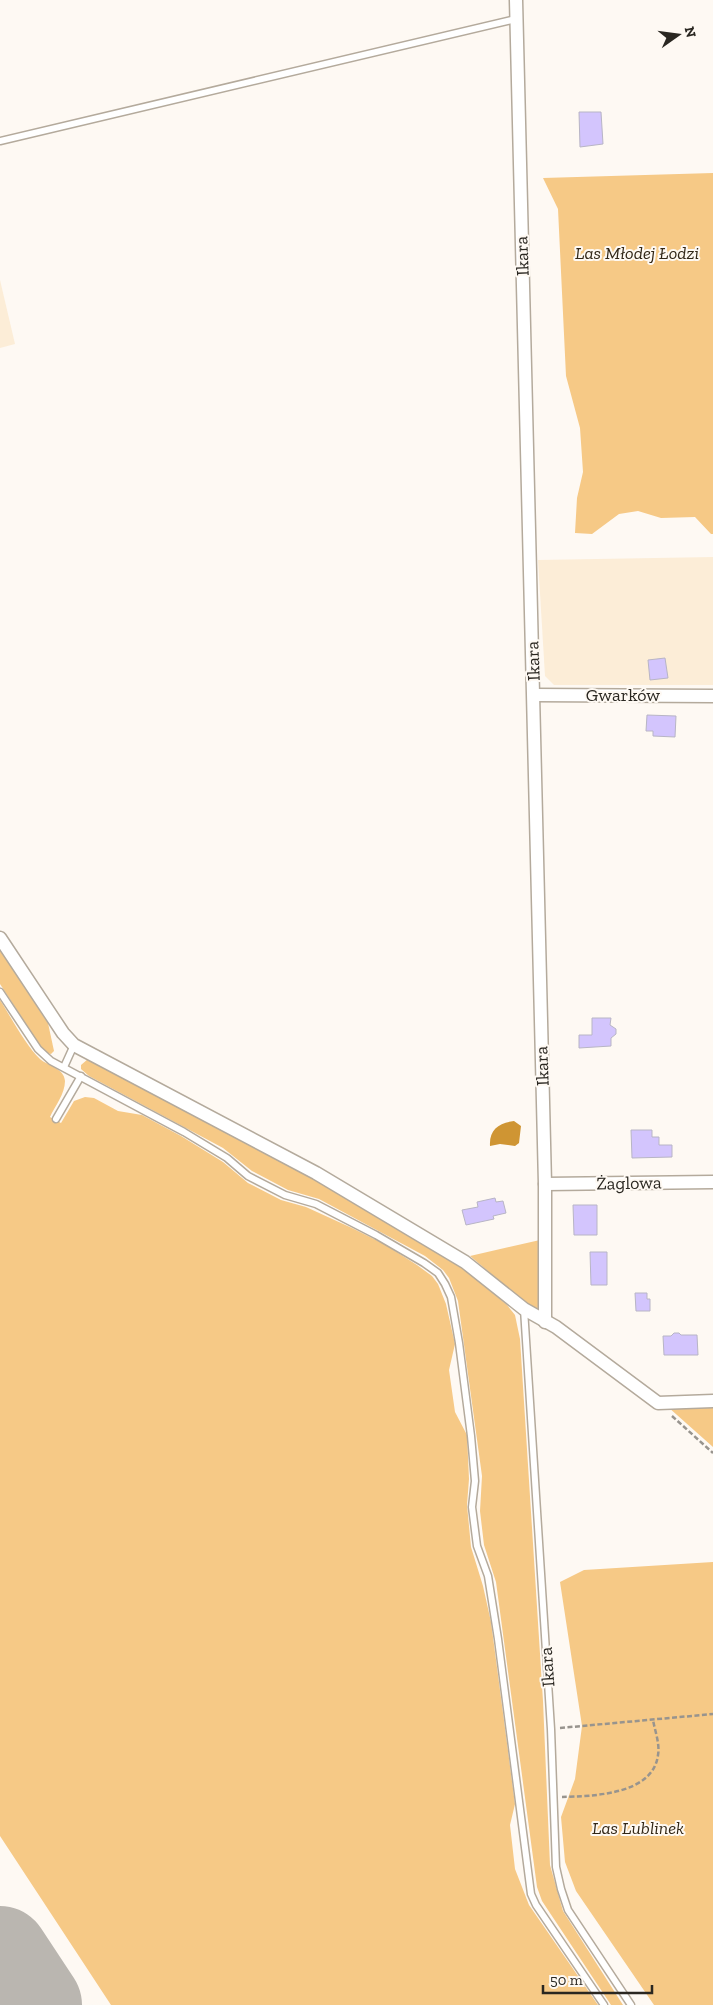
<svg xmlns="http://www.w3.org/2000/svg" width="713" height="2005" viewBox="0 0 713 2005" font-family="'Zilla Slab',serif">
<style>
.built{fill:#fcedd7}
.green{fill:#f6c986}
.water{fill:#cf9533}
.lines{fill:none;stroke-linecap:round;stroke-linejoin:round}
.runway{stroke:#bab6b0;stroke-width:98}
.building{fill:#d3c5fd;stroke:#b8b5c5}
.service-casing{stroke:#b4aa9c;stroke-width:9}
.minor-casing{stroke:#b4aa9c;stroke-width:15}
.path{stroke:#98948e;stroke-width:2.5;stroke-dasharray:5 2.5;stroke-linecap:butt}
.service{stroke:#fff;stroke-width:6}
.minor{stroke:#fff;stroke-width:12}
.labels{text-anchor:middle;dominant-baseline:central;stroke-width:4;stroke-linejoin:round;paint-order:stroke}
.park-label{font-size:18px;font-style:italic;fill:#322717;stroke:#fef9f3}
.street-label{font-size:18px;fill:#2a2721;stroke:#fef9f3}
</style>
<rect width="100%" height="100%" fill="#fef9f3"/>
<g class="built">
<polygon points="0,280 15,344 0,348"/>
<polygon points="713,557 713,685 554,685 545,676 538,560"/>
</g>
<g class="green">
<polygon points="713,173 713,534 711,534 695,517 661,518 638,511 619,514 592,534 575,533 577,498 583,472 580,428 566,376 558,209 543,178"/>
<polygon points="0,950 48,1023 54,1051 51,1054 47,1053 41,1047 0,984"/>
<path d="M0,1000c11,17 26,46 40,59 8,7 24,9 25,22 0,13 -10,25 -15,36l11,6 13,-22 11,-4 9,1 24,13 24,4 39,21 42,26 25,21 33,17 25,7 46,21 32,16 33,21 15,11 6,8 8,20 9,40 -6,26 6,42 12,23 2,44 -2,26 4,42 12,39 8,36 24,182 -5,21 5,44 14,36 69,100h-487l-111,-169z"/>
<polygon points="88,1059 315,1178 459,1264 507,1305 515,1315 520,1339 543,1701 550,1865 563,1911 623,2005 611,2005 542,1901 537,1887 496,1582 484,1545 480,1511 482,1476 458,1301 449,1278 443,1270 425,1256 319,1199 288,1190 252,1171 223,1148 89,1076 81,1069 81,1065"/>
<polygon points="540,1240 540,1308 534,1310 470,1256"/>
<polygon points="713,1405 713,1447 668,1407"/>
<polygon points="713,1562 713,2005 654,2005 576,1891 565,1862 561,1817 575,1779 582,1726 560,1582 584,1570"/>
</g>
<path class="water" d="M514,1121l7,5 -2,17 -4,3 -15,-2 -10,2c-1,-17 9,-23 24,-25z"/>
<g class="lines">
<polyline class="runway" points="0,1955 33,2005"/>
</g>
<g class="building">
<polygon points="579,112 601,112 603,144 580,147"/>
<polygon points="665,658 668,678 650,680 648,660"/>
<polygon points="647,715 676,716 675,737 653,736 653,731 646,731"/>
<polygon points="592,1018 611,1018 610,1025 616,1029 616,1034 611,1038 611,1046 579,1048 579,1035 592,1035"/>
<polygon points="631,1130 652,1130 652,1137 659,1137 659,1145 672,1145 672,1157 632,1158"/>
<polygon points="495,1198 496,1202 503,1201 506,1213 493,1216 494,1219 466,1225 462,1210 478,1207 477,1202"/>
<polygon points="573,1205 597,1205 597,1235 574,1235"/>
<polygon points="590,1252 607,1252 607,1285 591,1285"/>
<polygon points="635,1293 647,1293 647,1299 650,1299 650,1311 636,1311"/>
<polygon points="674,1333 679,1333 681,1335 697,1335 698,1355 664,1355 663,1336 671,1336"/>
</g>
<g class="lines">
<defs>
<g id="service">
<polyline points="0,141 516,19"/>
<polyline points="0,992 38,1049 51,1061 184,1132 227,1158 248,1176 285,1195 316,1204 376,1235 424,1263 438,1273 445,1284 451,1297 459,1343 471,1436 475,1481 472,1507 477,1546 488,1576 498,1639 531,1894 536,1905 604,2005"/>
<polyline points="64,1067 74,1045"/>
<polyline points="56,1119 81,1076"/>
<polyline points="524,1309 551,1729 556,1867 561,1889 568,1910 631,2005"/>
</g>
<g id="minor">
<polyline points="516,0 545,1184 545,1322"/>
<polyline points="534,695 713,696"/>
<polyline points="0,938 63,1033 74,1045 316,1173 465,1262 524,1309 556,1327 658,1403 713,1401"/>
<polyline points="545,1184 713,1182"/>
</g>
</defs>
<use href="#service" class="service-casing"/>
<use href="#minor" class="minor-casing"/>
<g class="path">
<polyline points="672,1416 713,1453"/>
<polyline points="560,1728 713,1714"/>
<path d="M562,1797c31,-1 91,-2 96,-42 2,-11 -3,-24 -5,-35"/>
</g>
<use href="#service" class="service"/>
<use href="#minor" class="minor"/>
</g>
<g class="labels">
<g class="park-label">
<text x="637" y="253">Las Młodej Łodzi</text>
<text x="638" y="1828">Las Lublinek</text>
</g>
<g class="street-label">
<text transform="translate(522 256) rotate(-92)">Ikara</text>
<text transform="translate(533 661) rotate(-92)">Ikara</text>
<text x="623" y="695">Gwarków</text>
<text transform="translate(542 1066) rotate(-92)">Ikara</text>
<text transform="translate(629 1183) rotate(-1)">Żaglowa</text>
<text transform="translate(547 1667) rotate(-94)">Ikara</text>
</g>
</g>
<g transform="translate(678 35) rotate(76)" stroke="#fef9f3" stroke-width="4" paint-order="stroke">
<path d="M0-4L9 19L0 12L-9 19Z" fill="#2a2721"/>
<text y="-8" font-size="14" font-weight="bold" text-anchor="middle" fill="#2a2721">N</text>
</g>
<path d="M543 1985v8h109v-8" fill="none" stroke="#2a2721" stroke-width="2.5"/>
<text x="550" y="1985" font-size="15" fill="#2a2721" stroke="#fef9f3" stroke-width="4" paint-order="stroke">50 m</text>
</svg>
